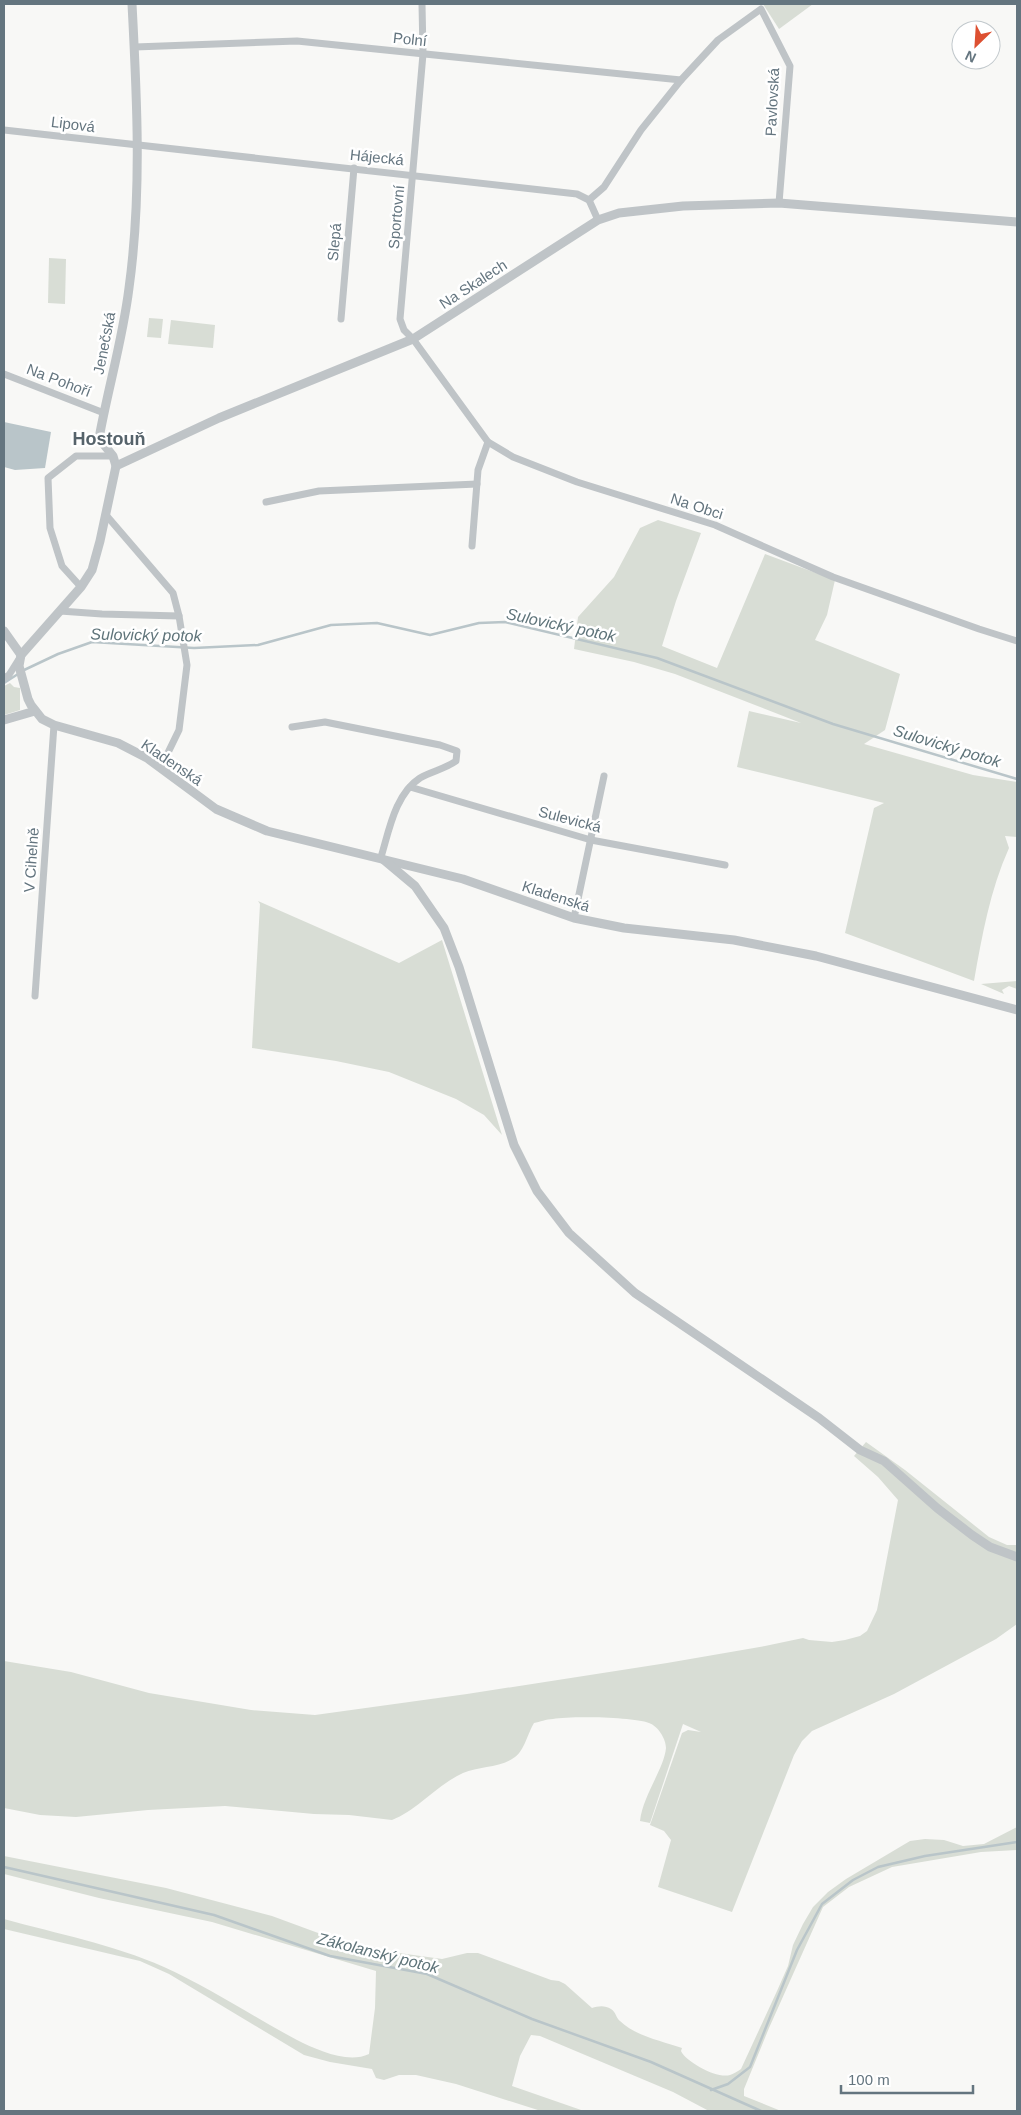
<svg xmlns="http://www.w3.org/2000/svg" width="1021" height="2115" viewBox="0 0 1021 2115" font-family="Helvetica,sans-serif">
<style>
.green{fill:#d8ddd5}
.water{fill:#b9c5c9}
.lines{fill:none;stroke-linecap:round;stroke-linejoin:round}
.stream{stroke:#b9c5c9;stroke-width:2.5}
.minor{stroke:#bfc4c7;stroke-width:7}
.tertiary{stroke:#bfc4c7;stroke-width:9}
.labels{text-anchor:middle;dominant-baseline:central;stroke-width:5;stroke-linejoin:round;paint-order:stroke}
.street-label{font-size:15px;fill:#64757f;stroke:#fff}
.water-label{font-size:16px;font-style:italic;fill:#5f747a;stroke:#fff}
.quarter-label{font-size:18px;font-weight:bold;fill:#56636b;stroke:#fff}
</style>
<rect width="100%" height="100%" fill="#f8f8f6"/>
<g class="green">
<polygon points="763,4 813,4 779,29"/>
<polygon points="49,258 66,259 65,304 48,303"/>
<polygon points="149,318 163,319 161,338 147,337"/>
<polygon points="171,320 215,325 213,348 168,344"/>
<path d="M658,520l43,13 -25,68 -14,45 55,22 48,-114 70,26 -8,35 -12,25 85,34 -15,56 -21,14 109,31 44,7v55l-12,-1 4,12c-19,42 -27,88 -35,133l-129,-48 29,-125 10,-5 -147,-36 12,-56 52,12 -126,-49 -41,-12 -60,-13 4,-32 36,-40 26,-49z"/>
<polygon points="10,683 14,687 20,688 20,710 4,715 4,686"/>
<polygon points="258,901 399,963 442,940 502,1135 484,1115 456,1099 389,1072 336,1061 252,1048 260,904"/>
<polygon points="1017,981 1017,989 1009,986 1002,990 1004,994 981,984"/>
<path d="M866,1442l39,28 84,67 18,8h10v79l-21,15 -102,55 -82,37 -10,10 -8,14 -62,157 -74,-25 13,-47 -7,-9 -14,-6 32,-92 6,-3 13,2 -18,-8 -33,99 -10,-2c3,-26 24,-52 26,-73 0,-9 -8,-22 -17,-25 -16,-6 -78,-7 -96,-4 -7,0 -13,3 -19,4 -6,10 -10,28 -19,34 -14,11 -36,9 -52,16 -26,12 -47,38 -71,47l-43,-5 -35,-1 -89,-8 -77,4 -72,7 -36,-2 -36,-7v-147l67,11 78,21 102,17 64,5 152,-21 200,-31 98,-17 38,-8 6,2 23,2 13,-2 15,-4 7,-5 10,-21 21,-110 -20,-23 -24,-21z"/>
<path d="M1017,1827v23l-36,2 -89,15 -43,20 -26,20 -54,121 -25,61v7l37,15h-72l-36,-19 -133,-56 -9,-1 -11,21 -8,30 72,25h-43l-85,-27 -40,-9h-17l-15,5 -8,-2 -4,-9 -42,-7 -26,-7 -135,-81 -29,-13 -136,-32v-10c54,15 108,25 160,48 46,21 88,49 133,73 20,10 51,24 72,14l6,-46 1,-37 -164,-49 -113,-24 -95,-24v-18l162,32 106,28 57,21 70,16 43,6 25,-6h11l73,27 8,1 6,3 27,24c6,-2 13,-3 19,1 5,3 5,9 9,12 15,15 42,20 62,27l-1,3c5,11 36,28 49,24 3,-1 8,-4 11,-6l36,-78 11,-25 5,-21 10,-21 10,-17 15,-15 18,-13 64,-38 15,-2 19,1 19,6 21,-2z"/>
</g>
<polygon class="water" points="4,422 51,432 45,468 15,470 4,467"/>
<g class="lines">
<g class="stream">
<polyline points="22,671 58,654 92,642 194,648 258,645 331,625 377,623 430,635 479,623 505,622 657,658 833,724 1017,779"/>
<polyline points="4,683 18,674"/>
<polyline points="4,1867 214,1915 330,1956 427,1974 532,2019 651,2062 761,2111"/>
<polyline points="711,2090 728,2084 750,2067 797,1950 822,1904 853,1880 878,1867 925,1856 1017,1842"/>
</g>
<g class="minor">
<polyline points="422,4 423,54 400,319 404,330 413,339 488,442 513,457 577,482 715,525 833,577 979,629 1017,641"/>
<polyline points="135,47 297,41 681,80"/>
<polyline points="4,130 577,194 589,200 598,220"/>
<polyline points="589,200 604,187 641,130 681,80 718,40 761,9 790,66 779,203"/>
<polyline points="341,319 354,168"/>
<polyline points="4,374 104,413"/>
<polyline points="266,502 319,491 477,484"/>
<polyline points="106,515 173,593 179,616 187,665 179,730 161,767"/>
<polyline points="472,546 478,470 488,442"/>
<polyline points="81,587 62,566 50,528 48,478 76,456 113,456"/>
<polyline points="60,611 102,614 179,616"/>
<polyline points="4,678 9,675 19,659"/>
<path d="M292,727l33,-5 115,23 17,6 -1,10c-11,8 -24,10 -36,17 -25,16 -31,53 -39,79"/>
<polyline points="410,787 591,840 725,865"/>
<polyline points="574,918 604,776"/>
<polyline points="35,996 54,725"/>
</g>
<g class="tertiary">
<path d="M132,4c5,94 10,190 -3,284 -6,49 -20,97 -29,145l1,8 12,15 3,10 -16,75 -8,29 -11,17 -60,68 -2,11 9,33 3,6 11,14 12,6 64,18 29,15 69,51 51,22 196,48 111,39 50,10 110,12 82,16 201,54"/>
<polyline points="116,466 219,418 413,339 598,220 619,213 683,206 779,203 1017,222"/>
<polyline points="4,631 21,655"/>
<polyline points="4,720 35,711"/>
<polyline points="384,860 415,886 444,928 459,967 514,1145 537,1191 569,1233 635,1293 819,1418 860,1450 884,1461 937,1508 972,1535 990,1547 1017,1557"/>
</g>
</g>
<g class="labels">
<g class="street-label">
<text transform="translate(410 39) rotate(6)">Polní</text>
<text transform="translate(772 102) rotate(-87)">Pavlovská</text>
<text transform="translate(73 124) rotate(7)">Lipová</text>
<text transform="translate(377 157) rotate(6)">Hájecká</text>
<text transform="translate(396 217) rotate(-85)">Sportovní</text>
<text transform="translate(334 242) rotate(-85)">Slepá</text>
<text transform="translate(473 284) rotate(-33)">Na Skalech</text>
<text transform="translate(104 343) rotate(-79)">Jenečská</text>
<text transform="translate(59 380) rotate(21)">Na Pohoří</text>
<text transform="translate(697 506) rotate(18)">Na Obci</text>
<text transform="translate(172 762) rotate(34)">Kladenská</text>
<text transform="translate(570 819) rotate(15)">Sulevická</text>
<text transform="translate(31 860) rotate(-86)">V Cihelně</text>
<text transform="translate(556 896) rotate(18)">Kladenská</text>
</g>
<g class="water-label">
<text transform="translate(561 625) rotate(12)">Sulovický potok</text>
<text transform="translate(146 635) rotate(1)">Sulovický potok</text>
<text transform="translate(947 746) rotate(17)">Sulovický potok</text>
<text transform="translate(378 1953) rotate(14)">Zákolanský potok</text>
</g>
<g class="quarter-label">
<text x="109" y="439">Hostouň</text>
</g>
</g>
<rect width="1021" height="2115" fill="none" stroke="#64757f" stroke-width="10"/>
<g transform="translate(976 45) rotate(205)"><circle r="24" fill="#ffffff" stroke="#c1c8cc"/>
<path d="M0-4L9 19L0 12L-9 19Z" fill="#dd5031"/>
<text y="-8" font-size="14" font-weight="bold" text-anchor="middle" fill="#64757f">N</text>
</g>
<path d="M841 2085v8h132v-8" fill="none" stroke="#64757f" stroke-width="2.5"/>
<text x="848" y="2085" font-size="15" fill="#64757f" stroke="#ffffff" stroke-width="4" paint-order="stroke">100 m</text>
</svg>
